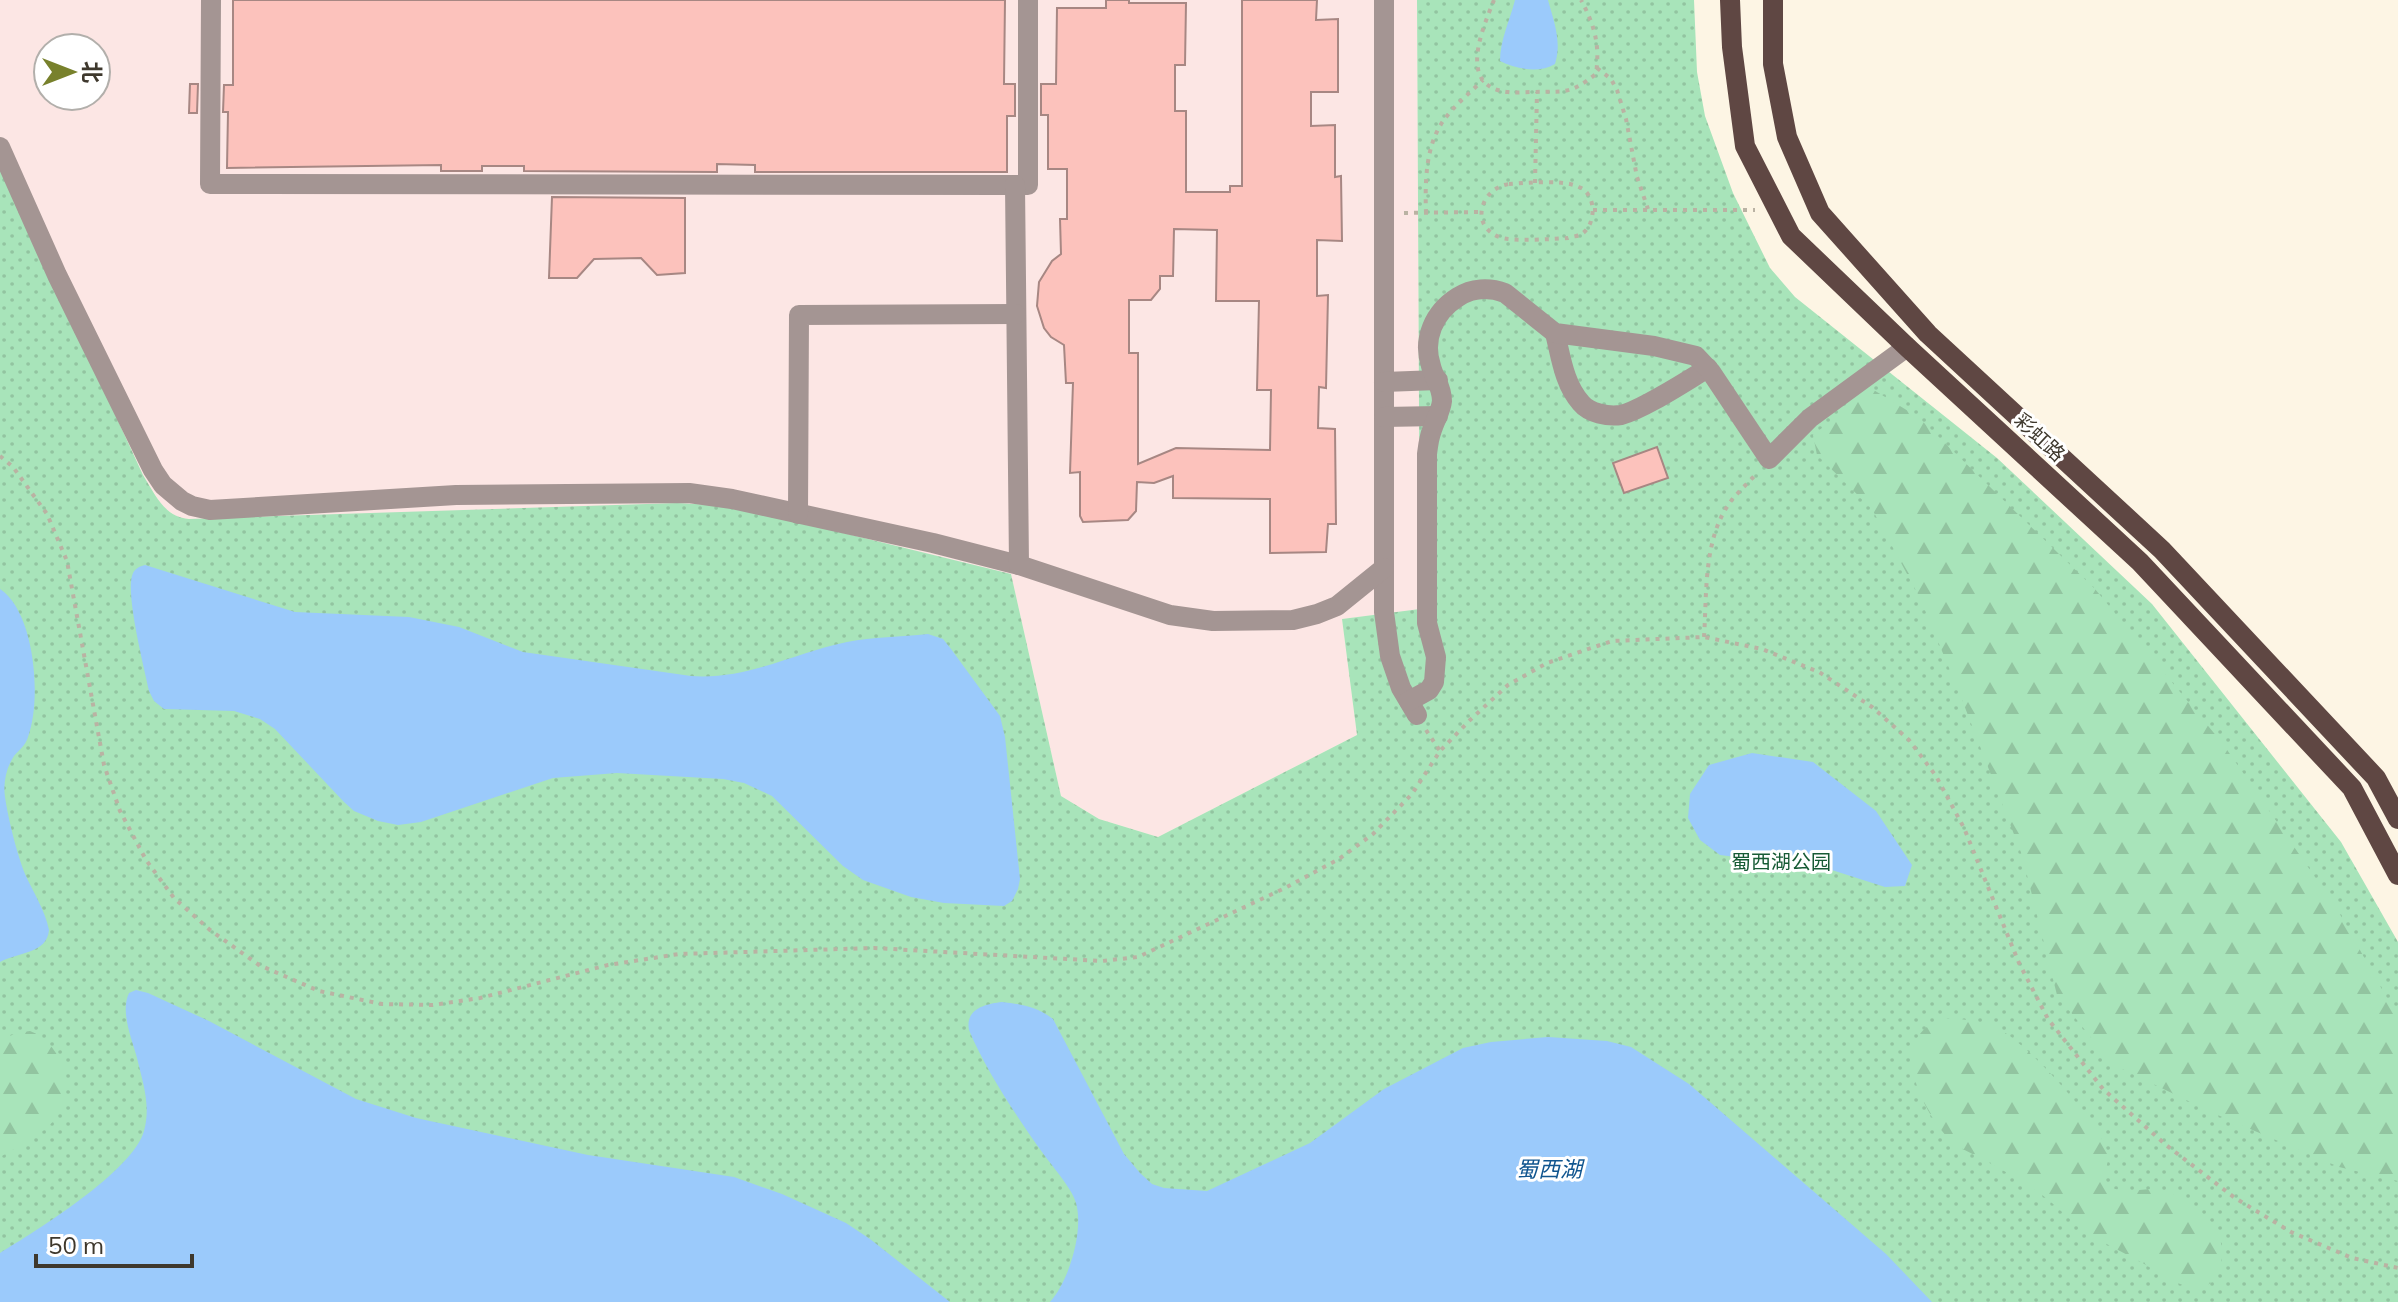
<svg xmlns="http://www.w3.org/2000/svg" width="2398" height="1302" viewBox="0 0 2398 1302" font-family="Mulish,'Noto Sans SC',sans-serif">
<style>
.commercial{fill:#fce6e4;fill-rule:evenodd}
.grass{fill:url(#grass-dots)}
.forest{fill:url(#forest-firs)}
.water{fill:#9bcafb}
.building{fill:#fcc2bc;stroke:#a78783;stroke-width:2;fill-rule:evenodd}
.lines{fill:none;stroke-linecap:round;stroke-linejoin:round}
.path{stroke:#bab2a3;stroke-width:4;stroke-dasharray:4 6;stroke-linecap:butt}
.minor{stroke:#a49593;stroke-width:20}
.major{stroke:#5f4743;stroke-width:20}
.labels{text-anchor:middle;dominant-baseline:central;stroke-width:6;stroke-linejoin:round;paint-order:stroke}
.street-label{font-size:20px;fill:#3e382d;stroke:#fff}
.park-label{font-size:20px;fill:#175b35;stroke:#fff}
.water-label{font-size:22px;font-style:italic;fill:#10558f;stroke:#fff}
</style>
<defs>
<pattern id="grass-dots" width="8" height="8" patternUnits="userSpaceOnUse" patternTransform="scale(2)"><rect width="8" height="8" fill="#a8e4ba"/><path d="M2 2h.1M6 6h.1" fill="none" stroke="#92c4a0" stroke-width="1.8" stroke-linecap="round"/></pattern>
<pattern id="forest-firs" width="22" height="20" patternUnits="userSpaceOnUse" patternTransform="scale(2)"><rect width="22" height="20" fill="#a8e4ba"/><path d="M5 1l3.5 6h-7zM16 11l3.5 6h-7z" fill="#92c4a0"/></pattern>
</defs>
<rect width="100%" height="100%" fill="#fdf5e4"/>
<path class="commercial" d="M0,0h1417l3,610 -78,9 15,116 -199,102 -59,-18 -38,-23 -50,-222 -832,-56 -16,-11 -20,-32 -143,-311zM48,48h48v48h-48z"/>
<path class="grass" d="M1417,0h277l3,72 8,44 28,77 37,75 25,29 202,161 155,146 189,238 57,100v360h-2398v-1138l143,311c12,19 21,42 46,44l488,-16 56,3 278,68 50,222 38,23 59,18 199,-102 -15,-116 78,-10z"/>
<g class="forest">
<polygon points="1872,389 1918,417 2095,589 2223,744 2337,909 2398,1018 2398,1181 2339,1167 2213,1113 2112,1064 2057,995 2022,855 1959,692 1920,598 1872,509 1817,455 1813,435"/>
<path d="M1942,1019c19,-2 44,4 60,12 26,14 98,92 105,120 4,14 -7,21 2,36 14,6 27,3 42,2 22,0 48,18 62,35 16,20 12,70 -23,63 -15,-3 -31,-14 -44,-22 -21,-12 -44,-22 -63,-36 -17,-12 -31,-28 -48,-39 -18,-13 -39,-23 -58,-34 -9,-4 -19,-9 -26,-15 -29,-29 -66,-102 -9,-122z"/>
<path d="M30,1031c14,5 25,18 31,31 20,54 -21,73 -61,95v-116l16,-8z"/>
</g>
<g class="water">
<path d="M1515,0h33c6,22 14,42 7,64 -16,10 -39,5 -55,-3 0,-21 10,-41 15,-61z"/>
<path d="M145,565l150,47 114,5 50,10 64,25 168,24c56,4 103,-23 156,-34 26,-5 54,-5 81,-8l15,5 8,10 49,67 5,21 15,142 -2,10 -6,12 -8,5 -60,-3 -33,-6 -48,-17 -20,-14 -71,-70 -28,-13 -21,-4 -106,-6 -64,5 -132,44 -23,3 -20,-4 -24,-10 -10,-9 -69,-73 -15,-10 -26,-8 -70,-2 -10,-8 -5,-10c-5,-24 -23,-95 -17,-115 2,-7 6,-9 13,-11z"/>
<path d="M0,589c35,23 42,110 28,148 -2,8 -9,13 -14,19 -8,12 -11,27 -9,41 3,21 12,57 20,77 8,18 20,36 24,56 -2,24 -31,22 -49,32z"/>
<polygon points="1752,753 1813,762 1876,811 1912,865 1905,886 1885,887 1813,864 1802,870 1781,863 1720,855 1700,840 1688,818 1690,794 1709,765"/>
<path d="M136,990l12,3 61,28 147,78 60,19 172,37 146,22 48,17 64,29 24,16 80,63h-950v-49c36,-22 133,-82 144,-122 7,-25 -1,-48 -7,-73 -5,-19 -17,-46 -8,-65z"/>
<path d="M1002,1002c19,2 35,5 51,17l71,135 16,19 12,11 12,4 43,3 103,-48 74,-54 79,-41 28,-6 57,-5 59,4 24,6 58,37 197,170 46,48h-882c19,-21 34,-71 26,-99 -4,-15 -25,-38 -34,-51 -25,-35 -57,-83 -73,-122 -4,-21 16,-26 33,-28z"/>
</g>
<g class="building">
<polygon points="233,0 1005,0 1004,84 1015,84 1015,116 1007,116 1007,172 755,172 755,165 717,164 717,172 524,171 524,166 482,166 482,171 441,171 441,165 227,168 228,112 223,112 224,85 233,85"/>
<path d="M1106,0h23v3h57l-1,62h-10v46h11v81h44v-6h12v-186h75l-1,20 22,-1v73h-27v34l24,-1v52l6,-1 1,65 -25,-1v56l11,-1 -2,93 -7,-1 -1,41 17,1 1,95h-8l-2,28 -56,1v-54l-97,-1v-22l-19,7 -17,-1 -1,29 -8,9 -45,2 -3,-6v-44l-10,1 3,-90h-7l-2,-38 -13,-8 -7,-9 -7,-22 2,-24 13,-21 9,-7 -1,-35h7v-50h-19v-54h-7v-31h15l1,-76h49zM1174,229l43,1 -1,71h43l-2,89h14l-1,60 -94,-2 -38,16v-111h-9v-53h22l9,-11v-13h13z"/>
<polygon points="190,84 198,84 197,113 189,113"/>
<polygon points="552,197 685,198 685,273 657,275 641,258 594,259 577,278 549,278"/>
<polygon points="1657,447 1668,478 1624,493 1613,463"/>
</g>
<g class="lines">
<g class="path">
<path d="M1494,0c-11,28 -38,87 14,92 8,1 17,0 25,0 33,-1 36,3 63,-18 4,-29 -1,-48 -15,-74"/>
<polyline points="1597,68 1611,79 1617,90 1626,119 1637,177 1648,209"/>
<polyline points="1535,183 1537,92"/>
<path d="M1509,184c18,-1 54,-5 70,3 18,7 18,39 1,48 -2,1 -10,2 -12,3 -16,1 -56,4 -69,-1 -30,-12 -18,-49 10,-53z"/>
<polyline points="1593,210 1755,210"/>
<polyline points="1404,213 1481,212"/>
<path d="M1426,213c-1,-31 -1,-71 21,-97 10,-13 24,-24 36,-36"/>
<polyline points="0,456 13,467 47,514 67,561 104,765 120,811 146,860 174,898 210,930 259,965 319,991 382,1004 433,1005 480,998 608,965 679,954 874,948 1102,961 1138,957 1285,888 1339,859 1373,834 1412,794 1440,751 1470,720 1508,685 1547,663 1612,641 1704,637 1762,649 1819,672 1872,707 1909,740 1936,776 1964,828 2019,963 2048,1019 2103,1089 2166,1145 2235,1198 2291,1232 2352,1258 2398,1268"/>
<path d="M1704,637c3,-44 -1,-99 27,-136 8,-10 18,-19 26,-28"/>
<polyline points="1426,730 1440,751"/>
</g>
<g class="minor">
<polyline points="211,0 210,184 1015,185 1028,185 1028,0"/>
<polyline points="1384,0 1384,612 1390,656 1401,688 1417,715"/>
<polyline points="0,147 57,275 153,470 163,485 182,501 192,506 210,510 456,495 689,493 732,499 933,543 1019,565"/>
<polyline points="1015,185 1019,565 1170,615 1213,621 1293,620 1317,614 1337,606 1384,568"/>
<path d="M1555,333c6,24 9,51 26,70 8,10 27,14 40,12 23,-6 65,-34 87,-47"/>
<polyline points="1384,382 1438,380"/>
<polyline points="1384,417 1438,416"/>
<polyline points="798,514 799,315 1016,314"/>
<path d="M1409,701l20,-11 5,-8 2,-25 -9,-34v-169c1,-8 2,-17 5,-24 3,-10 9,-19 10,-29 0,-15 -8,-22 -11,-35 -9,-27 3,-54 27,-69 14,-9 31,-10 47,-4l50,40 99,13 42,10 15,16 58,87 41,-41 97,-71"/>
</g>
<g class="major">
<polyline points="1730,0 1732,47 1745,146 1791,236 1907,347 2140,562 2352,788 2398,875"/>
<polyline points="1773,0 1773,64 1787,137 1820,213 1928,334 2162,550 2376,778 2398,819"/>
</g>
</g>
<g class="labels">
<g class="street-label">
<text transform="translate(2040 437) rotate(43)">彩虹路</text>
</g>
<g class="park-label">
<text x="1781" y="861">蜀西湖公园</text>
</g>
<g class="water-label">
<text x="1549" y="1169">蜀西湖</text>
</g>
</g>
<g transform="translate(72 72) rotate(90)"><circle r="38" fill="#ffffff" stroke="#b2afab" stroke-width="2"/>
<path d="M0-6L14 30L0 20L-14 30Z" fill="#78812c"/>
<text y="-12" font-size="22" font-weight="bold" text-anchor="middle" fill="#3e382d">北</text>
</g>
<path d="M36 1254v12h156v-12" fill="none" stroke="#3e382d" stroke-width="4"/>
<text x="48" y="1254" font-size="24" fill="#3e382d" stroke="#ffffff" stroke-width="6" paint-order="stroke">50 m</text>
</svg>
